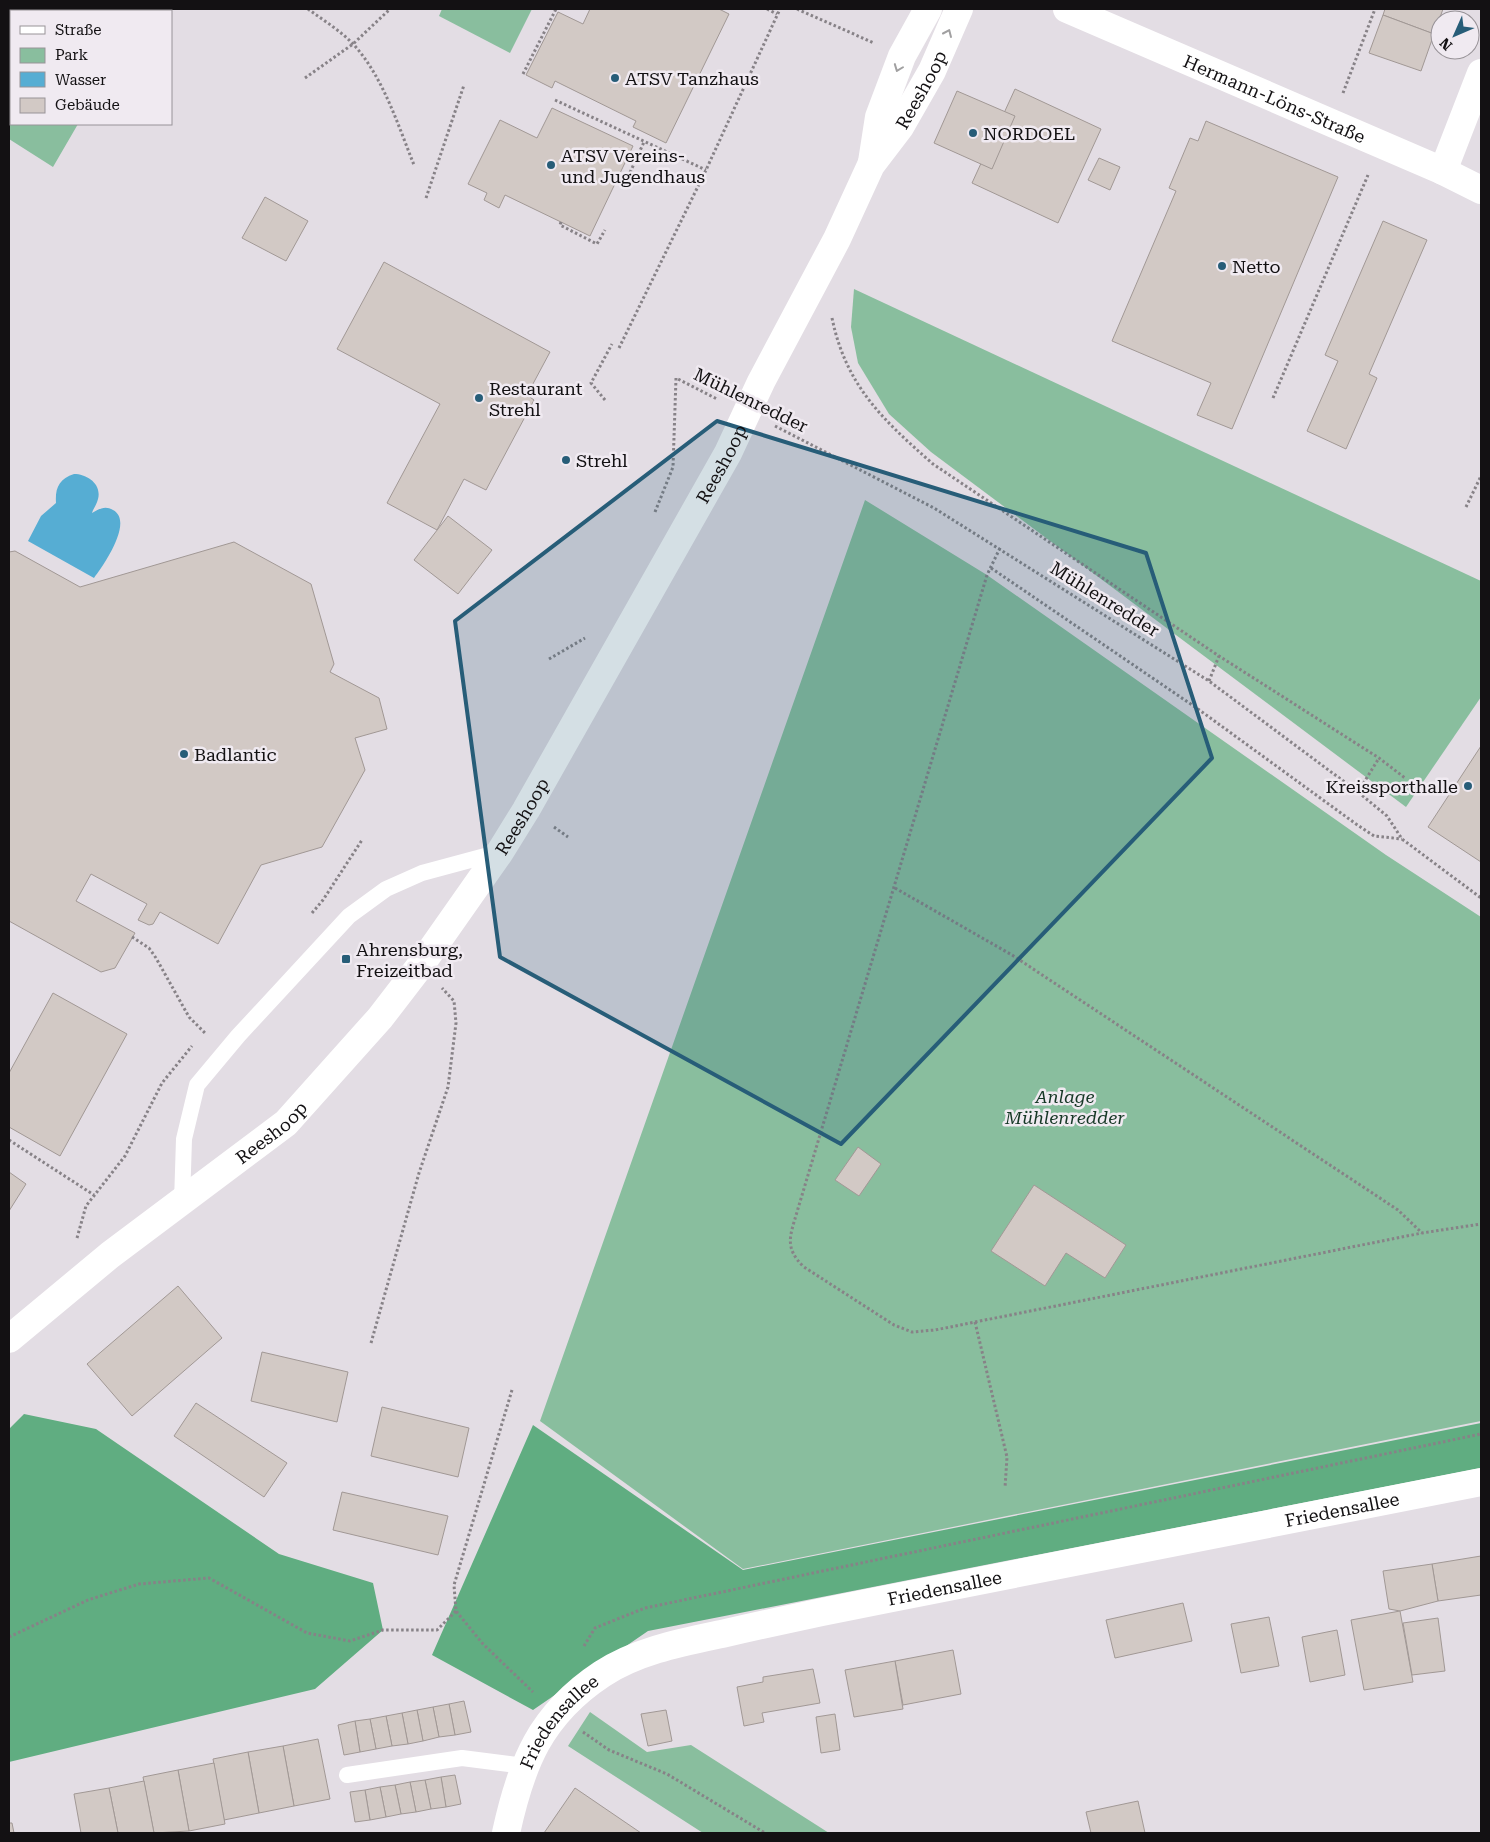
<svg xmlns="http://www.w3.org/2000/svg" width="1490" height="1842" viewBox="0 0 1490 1842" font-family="'Roboto Serif',serif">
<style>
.green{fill:#89be9e}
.forest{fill:#60ad81}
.water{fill:#56add3}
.building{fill:#d2c9c5;stroke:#a19895}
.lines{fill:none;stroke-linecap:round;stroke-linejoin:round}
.path{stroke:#878287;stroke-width:3;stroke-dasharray:2.5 2.5;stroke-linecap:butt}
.service{stroke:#fff;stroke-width:16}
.minor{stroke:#fff;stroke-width:28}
.tertiary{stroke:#fff;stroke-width:28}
.oneway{stroke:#a1a0a1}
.marked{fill:#275d78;fill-opacity:0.2;stroke:#275d78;stroke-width:4;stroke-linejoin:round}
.poi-dot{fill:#275d78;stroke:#f0eaf1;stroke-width:2}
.labels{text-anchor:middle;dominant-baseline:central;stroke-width:5;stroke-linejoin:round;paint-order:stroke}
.poi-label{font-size:18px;fill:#131113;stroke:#f0eaf1;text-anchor:start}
.street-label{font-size:18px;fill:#131113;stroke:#f0eaf1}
.park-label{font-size:18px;font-style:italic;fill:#153725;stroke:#f0eaf1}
</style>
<rect width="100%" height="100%" fill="#e3dde4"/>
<g class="green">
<polygon points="9,9 146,9 144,11 11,11 11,124 78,124 53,167 9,139"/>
<polygon points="442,9 532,9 510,53 439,16"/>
<polygon points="854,289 1481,581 1481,697 1406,807 931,452 889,414 858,363 851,327"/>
<polygon points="865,500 987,575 1386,855 1481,917 1481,1421 743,1569 540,1421"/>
<polygon points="590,1712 647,1752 691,1745 829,1833 703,1833 568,1746"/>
</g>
<g class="forest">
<polygon points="24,1414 96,1429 279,1554 373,1583 383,1630 315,1689 9,1762 9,1429"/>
<polygon points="1481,1423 1481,1468 648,1631 533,1710 432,1655 533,1425 743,1570"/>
</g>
<path class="water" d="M74,474c13,0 28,10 24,25 -1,5 -5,10 -6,14 7,-4 13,-8 21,-3 21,11 -9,55 -19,68l-66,-37 13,-25 15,-13c-1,-15 3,-24 18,-29z"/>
<g class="building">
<polygon points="590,9 719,9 729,14 666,143 633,127 636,121 555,81 552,88 526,75 558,12 583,24"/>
<polygon points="1385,9 1443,9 1434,34 1383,15"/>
<polygon points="1383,15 1434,34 1421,71 1369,53"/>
<polygon points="1015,89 1101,129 1058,223 972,183"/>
<polygon points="957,91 1015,116 992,169 934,143"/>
<polygon points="552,108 633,146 590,236 505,195 499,208 484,200 487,193 468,184 500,120 537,138"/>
<polygon points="1206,121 1338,177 1232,429 1197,415 1211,383 1112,341 1176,191 1169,188 1190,138 1198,141"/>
<polygon points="1099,158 1120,167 1110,190 1088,180"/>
<polygon points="265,197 308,221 286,261 242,238"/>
<polygon points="1383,221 1427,240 1369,374 1377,378 1346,449 1307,431 1338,361 1325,355"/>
<polygon points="384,262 550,352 527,395 534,400 486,490 464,479 437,530 387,503 440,404 337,349"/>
<polygon points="448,516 492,550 458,594 414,560"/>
<polygon points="234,542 311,584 334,664 330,672 379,698 387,729 355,738 365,770 322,847 261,865 218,944 160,912 153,924 149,925 138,920 147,904 91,874 76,901 135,933 115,968 101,972 9,921 9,552 15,551 80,587"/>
<polygon points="1481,746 1481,862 1428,827"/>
<polygon points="53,993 127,1034 60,1156 9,1127 9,1073"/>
<polygon points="858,1147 881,1164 859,1196 835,1180"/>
<polygon points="9,1172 26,1184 9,1211"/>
<polygon points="1034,1185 1126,1245 1105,1278 1066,1253 1045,1286 991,1251"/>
<polygon points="178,1286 222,1338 132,1416 87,1364"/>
<polygon points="262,1352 348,1372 337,1422 251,1401"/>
<polygon points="196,1403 287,1463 264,1497 174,1436"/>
<polygon points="382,1407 469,1428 458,1477 371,1456"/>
<polygon points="342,1492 448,1516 438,1555 333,1530"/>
<polygon points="1481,1556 1481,1595 1438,1601 1432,1564"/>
<polygon points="1432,1564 1438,1601 1400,1611 1389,1609 1383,1571"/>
<polygon points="1183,1603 1192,1641 1115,1658 1106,1620"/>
<polygon points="1400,1611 1413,1682 1364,1690 1351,1620"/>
<polygon points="1269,1617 1279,1666 1241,1673 1231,1624"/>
<polygon points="1438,1618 1445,1671 1412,1675 1403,1623"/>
<polygon points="1337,1630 1345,1675 1310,1682 1302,1637"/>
<polygon points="953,1650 961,1694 903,1705 895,1661"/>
<polygon points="895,1661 903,1709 854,1717 845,1670"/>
<polygon points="813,1669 820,1703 762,1713 764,1722 744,1726 737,1687 763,1682 763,1677"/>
<polygon points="464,1701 471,1732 455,1735 449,1704"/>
<polygon points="449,1704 455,1735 439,1737 433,1707"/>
<polygon points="433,1707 439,1737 423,1741 417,1710"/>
<polygon points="417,1710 423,1741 408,1744 402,1713"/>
<polygon points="666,1710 672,1741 648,1746 641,1714"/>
<polygon points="402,1713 408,1744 392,1746 386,1716"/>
<polygon points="835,1714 840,1750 821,1753 816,1717"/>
<polygon points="386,1716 392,1746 376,1749 370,1719"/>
<polygon points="370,1719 376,1749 360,1752 355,1721"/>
<polygon points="355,1721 360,1752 344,1755 338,1725"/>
<polygon points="318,1739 330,1799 294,1806 283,1746"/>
<polygon points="283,1746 294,1806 259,1813 248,1752"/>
<polygon points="248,1752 259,1813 224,1820 213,1759"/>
<polygon points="214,1763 225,1824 189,1831 178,1770"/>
<polygon points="178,1770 189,1831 154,1833 143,1777"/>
<polygon points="455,1775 461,1804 446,1807 441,1777"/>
<polygon points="441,1777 446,1807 431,1809 425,1780"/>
<polygon points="425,1780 431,1809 416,1812 410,1782"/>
<polygon points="144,1781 154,1833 118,1833 109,1788"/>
<polygon points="410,1782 416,1812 401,1814 395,1785"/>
<polygon points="395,1785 401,1814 386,1817 380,1787"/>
<polygon points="380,1787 386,1817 370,1820 365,1790"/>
<polygon points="109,1788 118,1833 81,1833 74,1794"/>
<polygon points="575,1788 641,1833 544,1833"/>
<polygon points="365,1790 370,1820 355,1822 350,1792"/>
<polygon points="1138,1801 1145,1833 1091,1833 1086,1812"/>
<polygon points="9,1823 12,1823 14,1833 9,1833"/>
</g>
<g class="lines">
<g class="path">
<path d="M308,9c15,11 33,22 46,36 29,32 44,80 60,120"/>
<polyline points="767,9 777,14"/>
<polyline points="797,9 874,43"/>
<polyline points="33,11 34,9"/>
<polyline points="9,45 11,43"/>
<polyline points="523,74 556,9"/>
<polyline points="305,78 353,44 389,10"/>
<polyline points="1343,93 1375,9"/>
<polyline points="555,100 706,170"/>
<polyline points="628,177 644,142"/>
<polyline points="426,198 464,85"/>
<polyline points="561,222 560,225 597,244 605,230"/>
<path d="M832,318c14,68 51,102 101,146l286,192 160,102 26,20"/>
<polyline points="619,348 706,170 780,9"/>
<polyline points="1273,398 1368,175"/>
<polyline points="605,400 591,383 612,344"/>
<polyline points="775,426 934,508 1209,681 1358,792 1387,816 1402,839 1481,898"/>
<polyline points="1466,507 1481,476"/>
<polyline points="655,512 673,467 676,378 717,399"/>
<path d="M1000,548l-13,27 -190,637c-7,24 -13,36 7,55l90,58 18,7 23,-2 487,-97 59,-9"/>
<polyline points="991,568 1198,709 1356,824 1374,836 1402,839"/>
<polyline points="549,659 585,638"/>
<polyline points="1209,681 1219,656"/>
<polyline points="1358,792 1379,758"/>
<polyline points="554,827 568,837"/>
<polyline points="895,888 1012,955 1398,1210 1422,1233"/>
<polyline points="312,913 323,900 362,840"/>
<polyline points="132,937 149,948 156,958 189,1017 205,1033"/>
<polyline points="9,1140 94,1195"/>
<polyline points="77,1238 86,1206 125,1156 162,1083 192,1046"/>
<polyline points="975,1322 1007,1457 1005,1488"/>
<polyline points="371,1343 419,1173 448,1087 456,1023 454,1001 442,988"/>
<polyline points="512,1390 454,1585 456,1611 483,1644 533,1692"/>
<polyline points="9,1637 88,1600 139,1584 209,1578 307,1633 350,1641 383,1630 437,1630 456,1611"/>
<polyline points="584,1646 595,1628 645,1608 1481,1434"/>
<polyline points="583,1732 609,1750 667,1774 765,1833"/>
</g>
<g class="service">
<polyline points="182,1202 184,1139 197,1085 238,1036 349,916 386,889 422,873 500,852"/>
<polyline points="347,1775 462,1758 525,1766"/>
</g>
<g class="minor">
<path id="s1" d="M1067,9l376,162 38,19"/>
<polyline points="1443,171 1481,73"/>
<path id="s2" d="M506,1833c15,-69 34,-118 96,-159 37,-24 82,-32 124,-41 52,-12 104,-23 156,-33 200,-40 400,-79 599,-118"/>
</g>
<g class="tertiary">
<polyline points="872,162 879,117 902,56 928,9"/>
<path id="s3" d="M9,1339l101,-84 176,-132 94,-105 40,-52 80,-114 26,-42 202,-357 33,-71 76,-143 34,-74 29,-38 32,-56 27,-62"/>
</g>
</g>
<defs><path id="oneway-chevron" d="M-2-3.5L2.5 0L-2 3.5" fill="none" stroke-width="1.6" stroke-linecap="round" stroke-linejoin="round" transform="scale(1.25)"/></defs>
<g class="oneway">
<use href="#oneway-chevron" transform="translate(948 33) rotate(-66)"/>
<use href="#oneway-chevron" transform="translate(898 68) rotate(111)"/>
</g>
<path class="marked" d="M717,421l429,132 66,205 -371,386 -341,-187 -45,-336z"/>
<g class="poi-dot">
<circle cx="615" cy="78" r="5"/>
<circle cx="973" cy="133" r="5"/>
<circle cx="551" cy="165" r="5"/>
<circle cx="1222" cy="266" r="5"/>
<circle cx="479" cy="398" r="5"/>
<circle cx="566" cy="460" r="5"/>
<circle cx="184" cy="754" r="5"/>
<circle cx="1468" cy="786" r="5"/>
<rect x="341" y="954" width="10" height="10" rx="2.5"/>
</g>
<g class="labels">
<g class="poi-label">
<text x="625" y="78">ATSV Tanzhaus</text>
<text x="983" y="133">NORDOEL</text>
<text x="561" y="155">ATSV Vereins-<tspan x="561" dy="21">und Jugendhaus</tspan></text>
<text x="1232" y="266">Netto</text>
<text x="489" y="388">Restaurant<tspan x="489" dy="21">Strehl</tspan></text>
<text x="576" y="460">Strehl</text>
<text x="194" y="754">Badlantic</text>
<text x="1458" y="786" text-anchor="end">Kreissporthalle</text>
<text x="356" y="949">Ahrensburg,<tspan x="356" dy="21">Freizeitbad</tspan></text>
</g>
<g class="street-label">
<text stroke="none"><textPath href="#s3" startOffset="1569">Reeshoop</textPath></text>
<text stroke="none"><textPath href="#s1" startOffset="226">Hermann-Löns-Straße</textPath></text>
<text transform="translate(751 400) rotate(26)">Mühlenredder</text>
<text stroke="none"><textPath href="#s3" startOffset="1144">Reeshoop</textPath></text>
<text transform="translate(1105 599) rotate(32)">Mühlenredder</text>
<text stroke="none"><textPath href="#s3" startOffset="739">Reeshoop</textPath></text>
<text stroke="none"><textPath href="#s3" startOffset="334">Reeshoop</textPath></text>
<text stroke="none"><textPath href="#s2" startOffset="951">Friedensallee</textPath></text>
<text stroke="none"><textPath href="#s2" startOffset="546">Friedensallee</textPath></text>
<text stroke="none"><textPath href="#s2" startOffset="126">Friedensallee</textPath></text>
</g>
<g class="park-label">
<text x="1065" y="1096">Anlage<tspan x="1065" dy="21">Mühlenredder</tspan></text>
</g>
</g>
<rect width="1490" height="1842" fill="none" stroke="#131113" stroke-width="20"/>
<rect x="10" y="10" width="162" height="115" fill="#f0eaf1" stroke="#989398"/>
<rect x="20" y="26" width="25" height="8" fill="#ffffff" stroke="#989398"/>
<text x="55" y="35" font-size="15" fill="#131113">Straße</text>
<rect x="20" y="48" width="25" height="15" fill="#89be9e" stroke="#989398"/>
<text x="55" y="60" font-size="15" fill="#131113">Park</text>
<rect x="20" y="72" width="25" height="15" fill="#56add3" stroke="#989398"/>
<text x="55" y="85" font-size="15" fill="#131113">Wasser</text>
<rect x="20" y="98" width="25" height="15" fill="#d2c9c5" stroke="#989398"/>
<text x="55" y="110" font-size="15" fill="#131113">Gebäude</text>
<g transform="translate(1455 35) rotate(225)"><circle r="24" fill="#f0eaf1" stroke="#989398"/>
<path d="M0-4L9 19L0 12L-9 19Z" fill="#275d78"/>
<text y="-8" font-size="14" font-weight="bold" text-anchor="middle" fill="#131113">N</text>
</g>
</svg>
